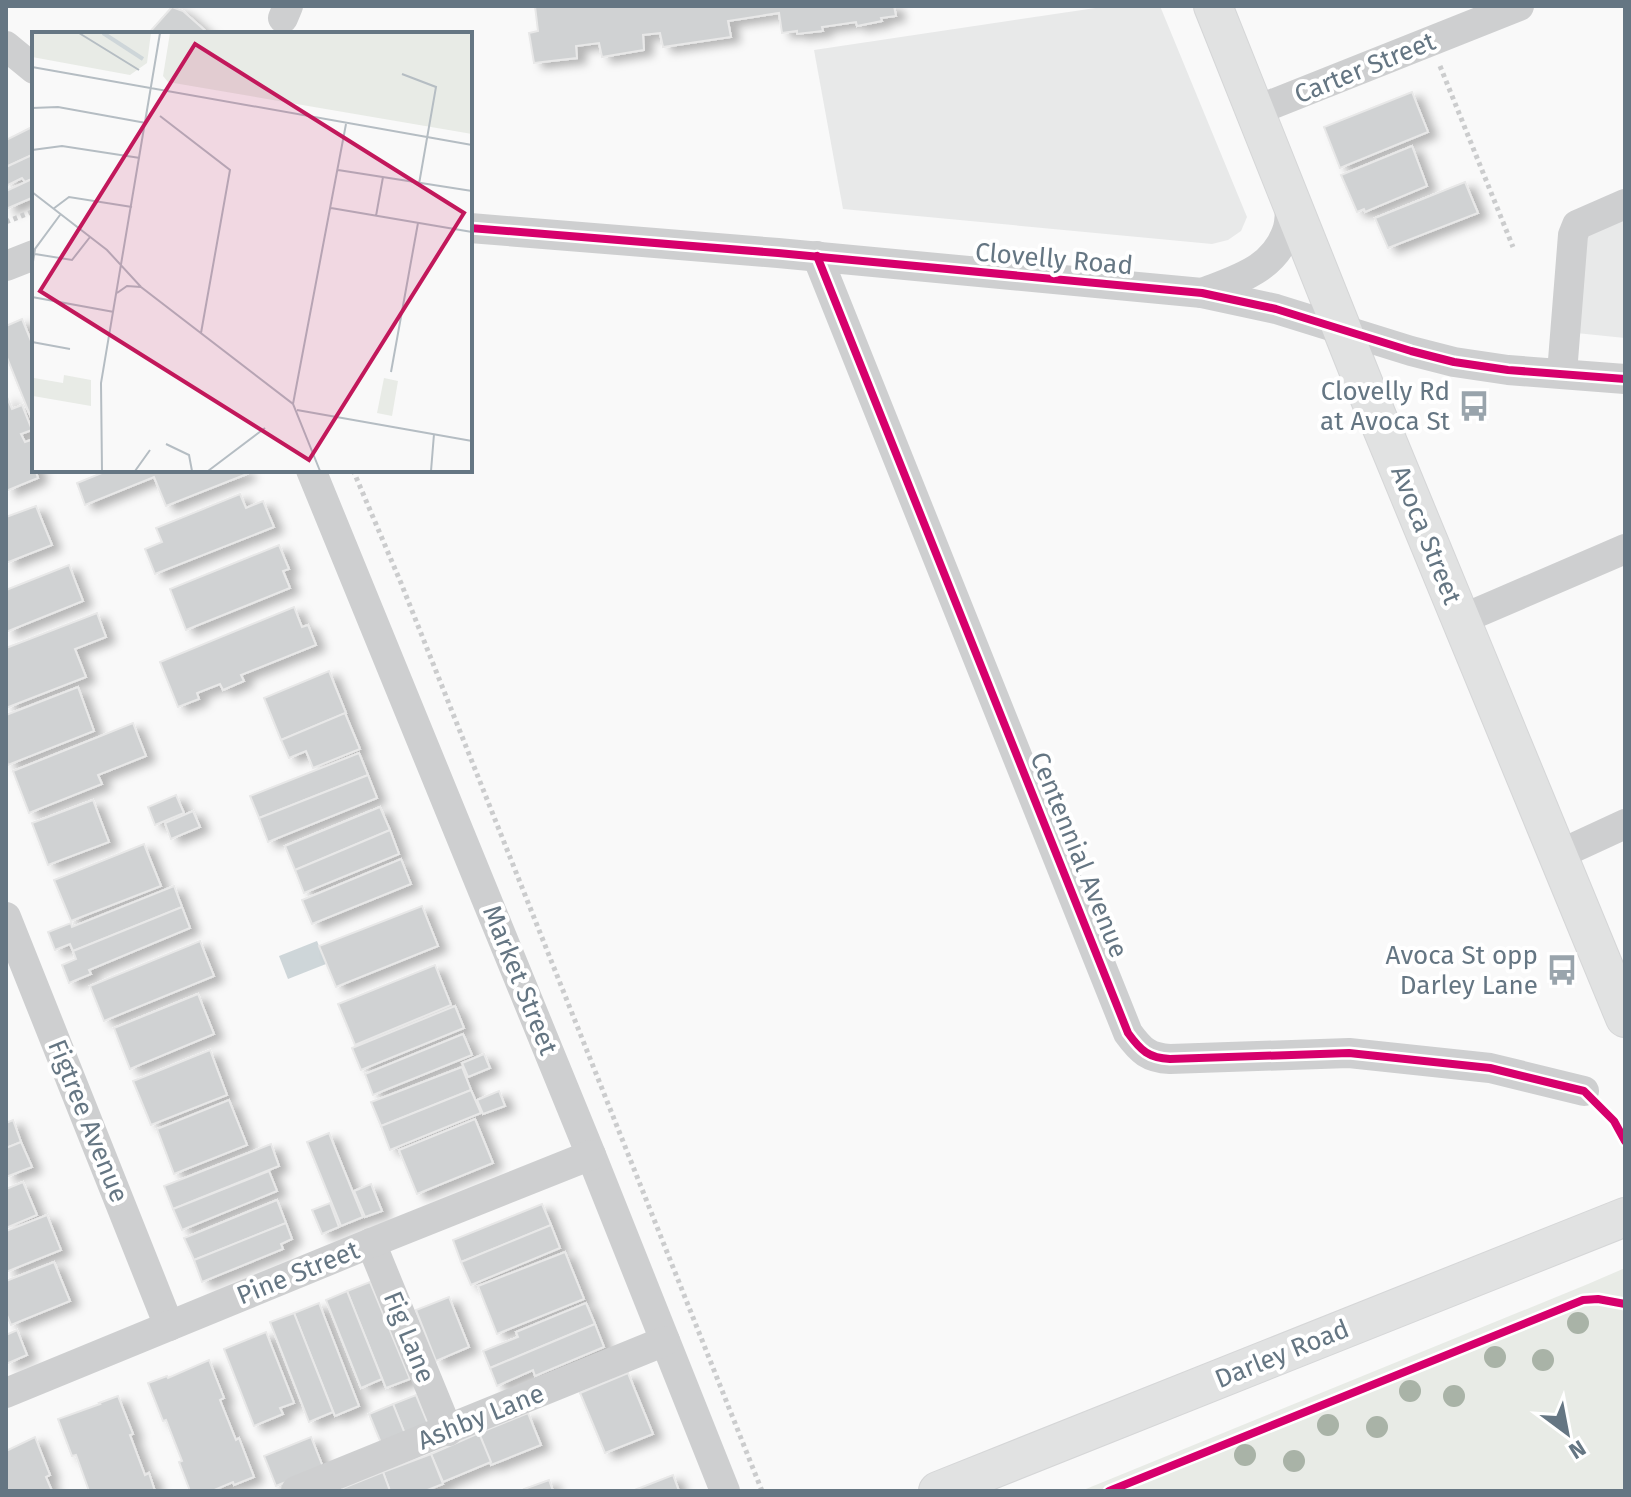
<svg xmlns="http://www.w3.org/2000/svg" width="1631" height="1497" viewBox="0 0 1631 1497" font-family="'Fira Sans',sans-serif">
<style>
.built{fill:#e8e9e9}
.green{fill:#e8ebe6}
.water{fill:#ced6d9}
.building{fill:#d0d2d3;stroke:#e8e8e8;stroke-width:2;filter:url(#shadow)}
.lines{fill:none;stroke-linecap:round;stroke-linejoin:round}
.major-casing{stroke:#d5d6d7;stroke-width:40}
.path{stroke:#cbcccd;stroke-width:5;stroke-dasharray:4 4;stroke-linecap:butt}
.minor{stroke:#cecfd0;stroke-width:30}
.major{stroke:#e1e2e2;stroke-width:38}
.cycleway-casing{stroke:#fff;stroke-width:13}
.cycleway{stroke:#d6006c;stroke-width:8}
.tree{fill:#a9b3a7}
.labels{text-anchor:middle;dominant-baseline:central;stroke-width:8;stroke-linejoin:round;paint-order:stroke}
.street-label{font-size:26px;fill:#657683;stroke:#fff}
.poi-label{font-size:26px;fill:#657683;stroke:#fff;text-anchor:end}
.inset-river{fill:none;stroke:#ced6d9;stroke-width:4}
.inset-road{fill:none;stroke:#b5bdc3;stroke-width:2}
.view{fill:#c2185b;fill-opacity:0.15;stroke:#c2185b;stroke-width:4}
.inset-edge{fill:none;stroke:#657683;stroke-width:4}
</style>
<defs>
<filter id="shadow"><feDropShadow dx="9" dy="5" stdDeviation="4" flood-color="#0004"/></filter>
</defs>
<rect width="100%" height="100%" fill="#f9f9f9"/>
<g class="built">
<polygon points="1109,6 1160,6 1247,217 1241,231 1228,240 1212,244 843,209 814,50"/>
<polygon points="1625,215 1625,338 1576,333 1586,231"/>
</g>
<polygon class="green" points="1625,1268 1625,1491 1081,1491 1588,1284"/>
<polygon class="water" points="317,941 326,964 288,979 279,956"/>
<g class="building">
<polygon points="535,6 894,6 896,16 881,18 882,21 857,26 856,22 822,27 823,31 797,34 797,31 782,33 779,13 728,21 731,37 663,47 660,33 643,35 644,50 602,57 599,43 576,46 577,58 534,63 529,33 538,31"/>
<polygon points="172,7 183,11 209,34 148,34"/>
<polygon points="1412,92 1428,132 1340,168 1324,127"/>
<polygon points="30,128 34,131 34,154 6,167 6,140"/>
<polygon points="1412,146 1427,186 1365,212 1364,209 1357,212 1341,175"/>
<polygon points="34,154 34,178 25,182 22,178 6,186 6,167"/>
<polygon points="34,178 34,197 6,209 6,191"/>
<polygon points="1465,182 1478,213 1388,248 1375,218"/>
<polygon points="22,319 34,348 34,425 6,355 6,326"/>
<polygon points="6,395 12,409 22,405 32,430 21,434 25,442 34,439 34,470 40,470 36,472 38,478 6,491"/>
<polygon points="109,470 245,470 247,474 166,506 154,477 85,505 77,483"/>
<polygon points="240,494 246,508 263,501 274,527 155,574 145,549 162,542 156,528"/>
<polygon points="36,506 52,545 6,563 6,517"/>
<polygon points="279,545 289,569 283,571 290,588 186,630 170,589"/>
<polygon points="69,565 83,601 6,632 6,590"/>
<polygon points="294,607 302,627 308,625 316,645 241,675 244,681 223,690 220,684 197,693 199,699 178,707 160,662"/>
<polygon points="97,613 106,637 75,649 86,677 6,708 6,648"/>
<polygon points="329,671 346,713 281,740 264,698"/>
<polygon points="78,687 94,731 8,765 6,759 6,715"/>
<polygon points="345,713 360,749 313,768 306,751 289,758 281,740"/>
<polygon points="133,723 146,756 98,775 102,784 29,813 13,771"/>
<polygon points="359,753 368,775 259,818 250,796"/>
<polygon points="368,775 377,798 268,842 259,818"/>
<polygon points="176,795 184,813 155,825 148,807"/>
<polygon points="93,800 109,842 48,865 32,823"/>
<polygon points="380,807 390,830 295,870 285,846"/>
<polygon points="193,811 200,827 171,839 165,823"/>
<polygon points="390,830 399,854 304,893 295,870"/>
<polygon points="144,844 161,886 71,921 54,880"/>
<polygon points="401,859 411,884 312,924 302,900"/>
<polygon points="174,886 182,907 73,951 70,944 55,950 48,932 71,923 72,927"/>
<polygon points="422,906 438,946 336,987 319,946"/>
<polygon points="182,907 190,928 89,970 91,974 69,983 62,965 76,959 73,951"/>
<polygon points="200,941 214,976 104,1021 90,986"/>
<polygon points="435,965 451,1005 355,1045 338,1004"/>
<polygon points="198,994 214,1034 130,1069 114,1028"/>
<polygon points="455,1006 464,1028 361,1070 352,1048"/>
<polygon points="463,1034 472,1055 373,1095 365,1074"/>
<polygon points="210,1050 227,1095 151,1125 133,1081"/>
<polygon points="484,1054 490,1068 468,1077 462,1063"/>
<polygon points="462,1067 471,1090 381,1126 371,1102"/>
<polygon points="471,1090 481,1113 390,1150 381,1126"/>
<polygon points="499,1091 505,1106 483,1114 477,1100"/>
<polygon points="229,1100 247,1145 174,1174 157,1129"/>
<polygon points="475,1119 493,1163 417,1194 399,1150"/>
<polygon points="13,1120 21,1142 6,1148 6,1123"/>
<polygon points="329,1133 363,1217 341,1226 307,1142"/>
<polygon points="21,1142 32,1167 6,1177 6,1148"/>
<polygon points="271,1144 279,1166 173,1209 164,1186"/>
<polygon points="269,1171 277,1191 182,1230 173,1209"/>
<polygon points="23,1182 37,1215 6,1228 6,1189"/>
<polygon points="371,1184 382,1211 365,1217 354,1191"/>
<polygon points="277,1200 286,1223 194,1260 184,1238"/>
<polygon points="330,1203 339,1227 322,1234 312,1210"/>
<polygon points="542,1204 551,1225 461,1262 453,1240"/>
<polygon points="47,1215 61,1250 6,1272 6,1231"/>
<polygon points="286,1223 292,1239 281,1244 283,1249 202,1282 194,1260"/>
<polygon points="551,1225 560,1248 471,1285 461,1262"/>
<polygon points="565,1252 584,1299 497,1334 478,1286"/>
<polygon points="54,1262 70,1301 11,1325 6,1313 6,1281"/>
<polygon points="370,1282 410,1379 386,1388 347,1291"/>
<polygon points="347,1291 382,1379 361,1388 326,1300"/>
<polygon points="449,1297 469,1347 436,1361 416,1310"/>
<polygon points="319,1303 359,1406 335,1416 294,1313"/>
<polygon points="586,1303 595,1324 490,1368 483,1351 518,1337 516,1332"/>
<polygon points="294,1313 333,1412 309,1422 270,1322"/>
<polygon points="595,1324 604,1347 535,1376 533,1370 497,1386 490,1368"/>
<polygon points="17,1330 27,1355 6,1364 6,1335"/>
<polygon points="266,1332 294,1403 280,1408 283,1414 254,1426 224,1349"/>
<polygon points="209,1360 224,1398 220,1400 236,1440 239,1438 254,1477 234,1485 233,1482 212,1491 190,1491 179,1462 182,1461 166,1420 163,1421 148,1383 167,1376 168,1378"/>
<polygon points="628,1373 653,1434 605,1453 580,1393"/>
<polygon points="416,1395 428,1424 405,1434 393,1404"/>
<polygon points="118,1396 133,1434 130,1435 145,1475 149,1473 155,1491 89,1491 76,1455 72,1456 58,1419 100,1404 99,1403"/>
<polygon points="393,1404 405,1434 381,1443 369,1414"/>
<polygon points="528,1413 541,1445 491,1465 479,1433"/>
<polygon points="479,1433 491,1462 443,1482 431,1454"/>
<polygon points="35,1437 50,1475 46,1477 52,1491 6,1491 6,1451"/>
<polygon points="311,1437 323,1467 276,1486 264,1456"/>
<polygon points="431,1454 443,1484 425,1491 390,1491 383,1472"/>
<polygon points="383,1472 390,1491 344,1491 343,1488"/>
<polygon points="673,1475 679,1491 632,1491"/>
<polygon points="549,1480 553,1491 525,1491 524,1489"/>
</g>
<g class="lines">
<defs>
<g id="major">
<polyline points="1213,6 1365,387 1625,1018"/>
<polyline points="938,1491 1625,1217"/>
</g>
</defs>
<use href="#major" class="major-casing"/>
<g class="path">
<polyline points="1440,66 1513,247"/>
<polyline points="6,222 34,211"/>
<polyline points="353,470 401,583 762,1491"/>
</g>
<g class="minor">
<polyline points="283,18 288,6"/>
<polyline points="6,46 34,69"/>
<polyline points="1255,111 1519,6"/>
<polyline points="470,228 778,253 1202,293 1276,309 1411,351 1454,362 1508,370 1625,379"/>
<path d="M817,256l311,777c13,18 21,25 42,26l179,-6 141,15 94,23"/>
<polyline points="6,266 34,255"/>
<path d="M1202,293c36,-14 74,-24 86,-65 2,-8 2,-17 2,-25"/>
<polyline points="1562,373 1573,235 1577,225 1625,204"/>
<polyline points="311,470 591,1155 725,1491"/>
<polyline points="1460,620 1625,549"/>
<polyline points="1558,855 1625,824"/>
<polyline points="6,917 169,1326"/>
<polyline points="371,1243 448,1431"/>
<polyline points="6,1393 371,1243 591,1155"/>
<polyline points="296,1491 665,1341"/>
</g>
<use href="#major" class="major"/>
<defs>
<g id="cycleway">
<polyline points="470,228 778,253 1202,293 1276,309 1411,351 1454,362 1508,370 1625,379"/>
<path d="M817,256l311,777c13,18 21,25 42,26l179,-6 141,15 94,23 30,30 11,20"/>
<polyline points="1109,1491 1583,1300 1598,1299 1625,1304"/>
</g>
</defs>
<use href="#cycleway" class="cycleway-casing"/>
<use href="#cycleway" class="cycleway"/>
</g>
<g class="tree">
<circle cx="1578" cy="1323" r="11"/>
<circle cx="1495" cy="1357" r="11"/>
<circle cx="1543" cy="1360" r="11"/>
<circle cx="1410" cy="1391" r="11"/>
<circle cx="1454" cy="1396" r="11"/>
<circle cx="1328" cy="1425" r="11"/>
<circle cx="1377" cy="1427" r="11"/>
<circle cx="1245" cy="1455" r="11"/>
<circle cx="1294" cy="1461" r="11"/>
</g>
<defs>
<symbol id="bus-bare" viewBox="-9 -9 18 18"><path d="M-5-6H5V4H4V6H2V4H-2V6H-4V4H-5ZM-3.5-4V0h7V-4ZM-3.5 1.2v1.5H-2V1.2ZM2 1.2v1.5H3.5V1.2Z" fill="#99a4ac" stroke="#fff" stroke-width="2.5" paint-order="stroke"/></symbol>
</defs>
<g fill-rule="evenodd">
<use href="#bus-bare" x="1452" y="384" width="44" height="44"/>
<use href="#bus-bare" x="1540" y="948" width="44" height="44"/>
</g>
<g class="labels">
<g class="street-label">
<text transform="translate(1365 68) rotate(-22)">Carter Street</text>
<text transform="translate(1054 259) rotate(5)">Clovelly Road</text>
<text transform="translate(1426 535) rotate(68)">Avoca Street</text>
<text transform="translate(1079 855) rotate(68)">Centennial Avenue</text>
<text transform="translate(520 980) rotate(68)">Market Street</text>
<text transform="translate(88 1121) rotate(68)">Figtree Avenue</text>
<text transform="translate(298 1273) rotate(-22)">Pine Street</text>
<text transform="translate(409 1337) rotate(68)">Fig Lane</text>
<text transform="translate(1282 1354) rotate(-22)">Darley Road</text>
<text transform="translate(481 1417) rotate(-22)">Ashby Lane</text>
</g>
<g class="poi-label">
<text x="1450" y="391">Clovelly Rd<tspan x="1450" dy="30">at Avoca St</tspan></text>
<text x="1538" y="955">Avoca St opp<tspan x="1538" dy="30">Darley Lane</tspan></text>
</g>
</g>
<g transform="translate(32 32)">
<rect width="440" height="440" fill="#f9f9f9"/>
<path d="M0,1h119l-4,30 -17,12 -98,-18zM138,1h302v101l-304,-52 -5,-6zM32,343l27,5v26l-58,-10 1,-18 29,5zM352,346l14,3 -6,35 -15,-3z" fill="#e8ebe6"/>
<path class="inset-river" d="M71,1l40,26"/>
<path class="inset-road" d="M47,1l60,37M0,35l440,78M370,42l34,13 -17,97M0,76l26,-1 88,16M128,84l70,54 -29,163M0,118l30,-4 78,12M306,138l134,21M0,160l75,58 34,37 152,117 27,67M299,176l141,24M21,177l16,-12 63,10M344,184l7,-39M3,222l37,6 18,-23M0,236l3,-19 25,-34M85,261l10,-7 14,1M0,265l82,15M0,310l38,7M359,340l27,-149M261,372l53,-280M265,378l175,31M134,412l23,11 3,16M70,439l-1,-88 59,-350M103,439l15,-21M176,439l57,-43M399,439l3,-37"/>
<path class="view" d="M163,12l269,169 -155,247 -269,-169z"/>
<rect width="440" height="440" class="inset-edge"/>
</g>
<rect width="1631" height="1497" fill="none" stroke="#657683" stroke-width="16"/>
<g transform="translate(1567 1433) rotate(148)" stroke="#ffffff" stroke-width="6" paint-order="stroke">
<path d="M0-6L14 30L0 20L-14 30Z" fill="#657683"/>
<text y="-12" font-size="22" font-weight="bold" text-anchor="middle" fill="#657683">N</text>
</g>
</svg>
